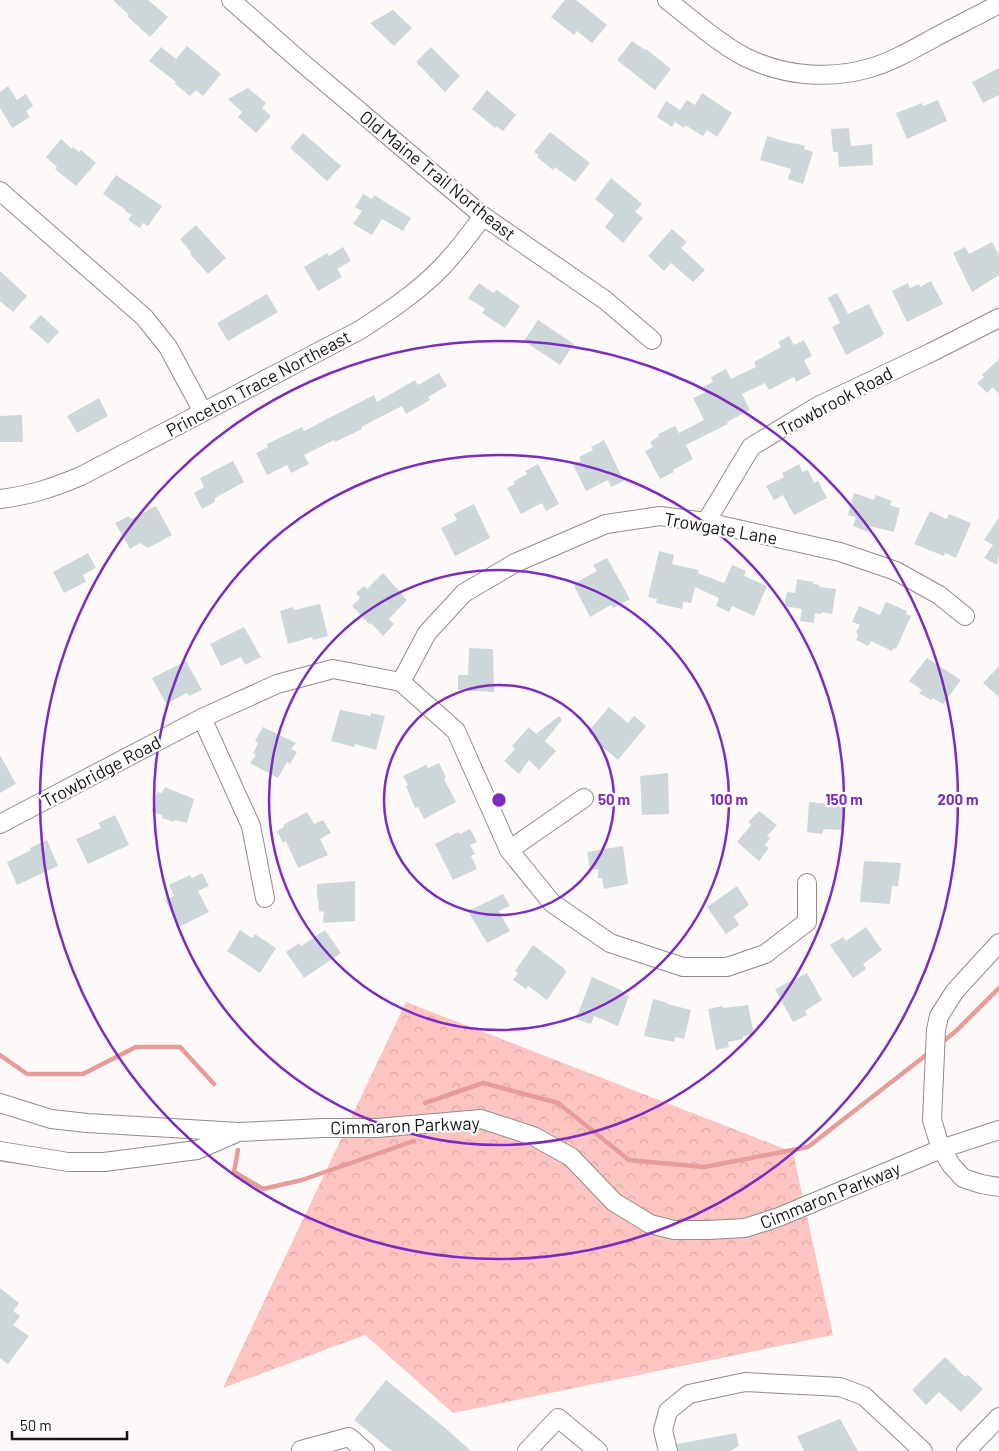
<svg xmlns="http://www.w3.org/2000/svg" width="999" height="1451" viewBox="0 0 999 1451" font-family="Barlow,sans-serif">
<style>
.forest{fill:url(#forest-crowns)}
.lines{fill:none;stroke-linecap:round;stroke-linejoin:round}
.stream{stroke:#e69c99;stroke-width:4.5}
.building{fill:#cdd7d9}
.minor-casing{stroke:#938a89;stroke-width:20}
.minor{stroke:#fff;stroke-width:18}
.ring{fill:none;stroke:#7b2cbf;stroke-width:2.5}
.labels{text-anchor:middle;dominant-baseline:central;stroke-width:4.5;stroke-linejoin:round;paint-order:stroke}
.street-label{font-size:18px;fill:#181414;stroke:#fff}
.centre{fill:#7b2cbf;stroke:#fff;stroke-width:2.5}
.ring-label{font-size:15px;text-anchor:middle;font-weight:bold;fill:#7b2cbf;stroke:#fff;stroke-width:4.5;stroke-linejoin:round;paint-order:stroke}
</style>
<defs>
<pattern id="forest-crowns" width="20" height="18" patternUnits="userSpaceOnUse" patternTransform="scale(1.25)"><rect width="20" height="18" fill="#fdc5c2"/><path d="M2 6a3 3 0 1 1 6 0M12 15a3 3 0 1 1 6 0" fill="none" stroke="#d8a8a6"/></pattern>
</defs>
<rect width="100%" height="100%" fill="#fef9f9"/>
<polygon class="forest" points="406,1002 793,1152 833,1335 453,1413 365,1335 223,1388"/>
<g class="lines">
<g class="stream">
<polyline points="940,1044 956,1031 999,988"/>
<polyline points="0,1055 27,1074 83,1074 136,1047 180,1047 214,1084"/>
<polyline points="425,1103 483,1083 558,1103 629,1160 704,1167 808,1147 930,1052"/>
<polyline points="238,1150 234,1172 263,1189 302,1180 414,1141"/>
</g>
</g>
<g class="building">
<polygon points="113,0 148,0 168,17 150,37 127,16 129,15"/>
<polygon points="565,0 576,0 607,25 592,43 577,31 574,35 551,17"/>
<polygon points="393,10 412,28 394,46 370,23"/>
<polygon points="632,41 645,50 646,49 671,69 655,90 617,60"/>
<polygon points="187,46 221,74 203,96 196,90 190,96 175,84 176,82 149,61 161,47 176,59"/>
<polygon points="431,47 460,76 445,92 416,62"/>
<polygon points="999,68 999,95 983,103 972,82"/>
<polygon points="8,86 17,100 26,94 33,106 26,111 30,117 12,128 0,108 0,92"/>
<polygon points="248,88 266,103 262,108 271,116 256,133 238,117 242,112 228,99"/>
<polygon points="487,90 516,115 503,131 496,126 495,128 472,109"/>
<polygon points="702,93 732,113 717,137 707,130 703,136 685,125 684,128 675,122 672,127 657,117 666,101 680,110 687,100 695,105"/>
<polygon points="938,100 947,121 907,139 896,113 922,103 923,106"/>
<polygon points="849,128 851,146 872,144 873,165 839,167 838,152 833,152 831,129"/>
<polygon points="550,132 590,163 575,182 555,167 553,170 537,157 539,155 534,152"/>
<polygon points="303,133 341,166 327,181 290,148"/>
<polygon points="767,136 794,144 794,143 805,146 804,149 813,152 803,184 788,179 791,169 760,160"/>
<polygon points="61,139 72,149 73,147 79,152 81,150 96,163 76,186 55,169 57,167 46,157"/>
<polygon points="116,175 162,206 148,226 143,223 140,228 128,220 132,215 125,211 126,210 103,194"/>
<polygon points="611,178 642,204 635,212 643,218 623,243 605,227 614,215 595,199"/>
<polygon points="363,194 372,199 374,195 411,218 403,231 382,219 372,235 353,224 362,211 355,207"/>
<polygon points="196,225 226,258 208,274 190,254 191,252 180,239"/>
<polygon points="672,229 687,242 681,248 705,270 693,282 671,263 664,271 648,256"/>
<polygon points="992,242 999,255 999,275 972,292 953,253 965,247 969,254"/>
<polygon points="343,247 351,261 337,269 342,277 318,291 304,267 327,253 329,256"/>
<polygon points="0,271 27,296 13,312 0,301"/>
<polygon points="931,281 943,304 907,322 892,291 908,283 910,288 919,284 920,287"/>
<polygon points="479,283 493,293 497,290 520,306 505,328 482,313 485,309 468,298"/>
<polygon points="837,293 848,314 869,304 884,334 882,335 882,336 846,355 832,327 840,323 828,298"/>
<polygon points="267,294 278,312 228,341 217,323"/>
<polygon points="41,315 59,332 48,344 29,327"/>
<polygon points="538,320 574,344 560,365 524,341"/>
<polygon points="789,336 794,345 804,340 812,356 804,360 811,374 796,382 794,377 769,390 765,383 742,394 750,410 727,422 728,424 686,445 693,459 673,470 674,472 660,479 645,451 653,447 650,442 659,436 658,434 675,426 679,433 704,420 693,398 706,392 703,387 713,382 711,377 726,369 731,379 756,367 754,362 781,347 778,342"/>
<polygon points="999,359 999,394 993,387 987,393 977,383 984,377 982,375"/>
<polygon points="439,373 447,386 428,397 430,400 406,414 402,406 361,427 362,429 335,442 334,440 304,455 309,464 291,473 287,465 267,475 256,453 268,447 267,444 302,427 304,431 374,395 377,402 415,380 418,385"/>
<polygon points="99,398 108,416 77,433 67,416"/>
<polygon points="22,415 23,442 0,442 0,416"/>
<polygon points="604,440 624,481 611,487 608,480 586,491 573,465 581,461 579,457 593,450 591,447"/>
<polygon points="233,461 244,482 215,498 215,502 202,509 194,493 204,487 200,478"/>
<polygon points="538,464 559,504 546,511 542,503 521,514 507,488 515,484 513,482 527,474 525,471"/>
<polygon points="799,464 802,472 808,470 814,483 818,481 827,498 794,515 783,495 774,500 766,486 784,477 782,473"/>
<polygon points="854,493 874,500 876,495 892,501 889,505 900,508 894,532 869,526 868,532 853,526 856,517 848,515"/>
<polygon points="474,504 490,538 455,556 441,528 457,520 454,514"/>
<polygon points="156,506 172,535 148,548 140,543 130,549 115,523 129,516 131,519"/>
<polygon points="930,511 946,519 949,514 971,523 956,558 945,553 944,556 914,544"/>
<polygon points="999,517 999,555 997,565 984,558 993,545 984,540"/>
<polygon points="659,551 674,555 672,564 699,570 698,573 724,583 732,565 746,571 744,576 767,586 754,616 732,606 729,612 716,606 719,598 695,587 691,603 683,602 682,609 656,603 657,599 648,597"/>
<polygon points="88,553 96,568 83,575 86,582 64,593 53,572"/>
<polygon points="607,558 630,599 613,608 611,605 590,617 574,586 576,584 575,583 597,571 593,565"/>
<polygon points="383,573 407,600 389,619 394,624 383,636 371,623 370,625 352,606 360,598 356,593 364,586 367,589"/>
<polygon points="797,579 813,582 813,584 819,585 819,587 836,589 832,614 822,612 821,614 815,613 814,623 800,621 802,609 784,606 787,592 795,593"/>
<polygon points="886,602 907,611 906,614 911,616 896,649 894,648 892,651 871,641 868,646 856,640 858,635 856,632 860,625 852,622 859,606 880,615"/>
<polygon points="320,604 328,636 313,640 312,637 288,644 280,611 293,607 294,610"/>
<polygon points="244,627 261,657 245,665 241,657 221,666 210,644"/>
<polygon points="469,648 493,649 494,692 458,690 458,675 468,675"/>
<polygon points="927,658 961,680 943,704 933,698 931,700 919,693 922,690 909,681"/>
<polygon points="186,661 202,690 189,696 187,693 166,704 152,678"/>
<polygon points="999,666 999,697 983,683"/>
<polygon points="609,707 628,723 634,716 646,726 618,760 593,739 594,737 588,732"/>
<polygon points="340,710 371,716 371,713 385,716 376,750 355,744 354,747 331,741"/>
<polygon points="559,716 562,720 545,741 556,751 539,770 529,760 519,774 504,761 515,749 512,746 529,727 536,734"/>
<polygon points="263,727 296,743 291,749 297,752 290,764 287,762 278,778 250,763 256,755 253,754 258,743 255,741"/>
<polygon points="0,755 16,784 0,793"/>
<polygon points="439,763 446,777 444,779 456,802 424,819 418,807 415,808 406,786 408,785 403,776 426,765 428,768"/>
<polygon points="668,773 669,814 642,815 640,776"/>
<polygon points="165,787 194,799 187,823 175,820 174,822 162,818 162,815 151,812 157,792 162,793"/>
<polygon points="809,802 846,805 843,830 824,829 822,834 807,832"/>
<polygon points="759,811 777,825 767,836 770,838 765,845 769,848 759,861 737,842 751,825 748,822"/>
<polygon points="307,812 314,824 323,820 331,833 320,839 328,855 298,868 286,841 283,843 277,831 284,827 283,825"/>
<polygon points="115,815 129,845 88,864 76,839 101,828 98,823"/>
<polygon points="470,829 477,842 470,845 475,854 471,856 477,869 453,880 435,844 458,832 460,834"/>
<polygon points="47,840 58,866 17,885 7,862 31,850 30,848"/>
<polygon points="623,846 628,884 604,889 602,878 598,878 598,869 590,870 587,852"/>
<polygon points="864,861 901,863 898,886 892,886 890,904 860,902"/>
<polygon points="202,873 209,886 198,891 209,912 179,927 165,900 174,896 169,885 190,875 192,878"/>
<polygon points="355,881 355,921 323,923 324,912 319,911 318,898 317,898 317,884"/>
<polygon points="737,886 749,905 734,916 739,925 726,934 707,907"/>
<polygon points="503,894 510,906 499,911 510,931 487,943 468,911"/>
<polygon points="866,927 882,950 863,964 866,969 853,978 830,945 843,937 846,941"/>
<polygon points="240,930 252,938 255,934 276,948 260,973 227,951"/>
<polygon points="325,930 341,953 304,978 286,952 299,943 301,946"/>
<polygon points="533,945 565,969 564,970 567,971 547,1000 528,986 526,989 513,980 518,973 515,971"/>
<polygon points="807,973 822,1000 805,1011 807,1015 793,1022 775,989"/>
<polygon points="592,977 623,991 622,994 629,996 618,1026 594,1016 591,1024 576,1019"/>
<polygon points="653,999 668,1003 667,1004 691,1010 684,1039 675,1037 674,1042 644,1036"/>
<polygon points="748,1005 754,1034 743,1036 743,1039 728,1042 729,1047 716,1050 708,1009 723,1006 723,1008"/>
<polygon points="0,1288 19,1303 13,1311 20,1316 13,1325 29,1336 8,1364 0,1358"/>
<polygon points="945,1357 965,1377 968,1375 983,1389 961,1412 939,1392 926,1405 912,1390"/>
<polygon points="386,1380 444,1427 471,1451 392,1451 354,1420"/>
<polygon points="840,1419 858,1451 804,1451 797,1436"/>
<polygon points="736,1433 739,1446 730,1451 678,1451 677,1444"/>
</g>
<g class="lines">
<defs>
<g id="minor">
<polyline points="231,0 299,60 483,216 605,300 652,340"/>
<path d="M667,0c25,19 52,44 80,58 38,18 82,22 123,10 21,-6 42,-18 62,-29 22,-12 45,-23 67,-35"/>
<polyline points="0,191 144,317 168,347 203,412"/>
<path d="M0,499c32,-4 52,-11 81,-23l279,-146c29,-19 58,-38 82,-63 15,-16 28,-33 41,-51"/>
<polyline points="706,522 751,447 818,406 930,353 999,318"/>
<polyline points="401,682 427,633 464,593 515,563 606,524 660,516 706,522 840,552 896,571 939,595 965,616"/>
<polyline points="202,718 251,826 265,898"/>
<polyline points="0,824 202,718 277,684 333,669 401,682 456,731 509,850 552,903 610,943 683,967 727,967 765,954 807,922 807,883"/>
<polyline points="509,850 584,798"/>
<polyline points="999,943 955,991 939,1016 936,1030 932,1120 941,1149 952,1166 963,1178 981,1184 999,1187"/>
<polyline points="0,1103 51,1119 87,1123 239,1132 323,1128 377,1128 481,1119 533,1136 571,1157 614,1202 650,1224 674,1230 708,1230 745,1228 779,1217 941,1149 999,1130"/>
<polyline points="0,1151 68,1162 104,1162 197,1150 234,1134"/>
<polyline points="301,1451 301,1450 349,1437 365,1451"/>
<polyline points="527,1451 558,1418 598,1451"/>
<polyline points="668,1451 663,1430 668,1411 689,1394 745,1382 840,1387 864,1396 923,1451"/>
<polyline points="966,1451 999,1417"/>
</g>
</defs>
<use href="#minor" class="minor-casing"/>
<use href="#minor" class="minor"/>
</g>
<g class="ring">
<circle cx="499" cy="800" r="115"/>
<circle cx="499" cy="800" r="230"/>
<circle cx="499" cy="800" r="345"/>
<circle cx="499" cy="800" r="459"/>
</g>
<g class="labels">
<g class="street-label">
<text transform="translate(438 175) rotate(39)">Old Maine Trail Northeast</text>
<text transform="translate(258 383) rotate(-28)">Princeton Trace Northeast</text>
<text transform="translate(835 401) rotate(-28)">Trowbrook Road</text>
<text transform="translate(721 528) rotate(10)">Trowgate Lane</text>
<text transform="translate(101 771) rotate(-28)">Trowbridge Road</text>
<text transform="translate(405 1125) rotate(-2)">Cimmaron Parkway</text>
<text transform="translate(830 1195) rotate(-22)">Cimmaron Parkway</text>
</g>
</g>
<circle cx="499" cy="800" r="8" class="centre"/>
<g class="ring-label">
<text x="614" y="805">50 m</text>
<text x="729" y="805">100 m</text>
<text x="844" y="805">150 m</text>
<text x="958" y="805">200 m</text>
</g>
<path d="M12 1431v8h115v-8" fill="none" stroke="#181414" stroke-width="2.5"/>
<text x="20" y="1431" font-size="15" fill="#181414" stroke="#ffffff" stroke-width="4" paint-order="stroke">50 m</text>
</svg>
